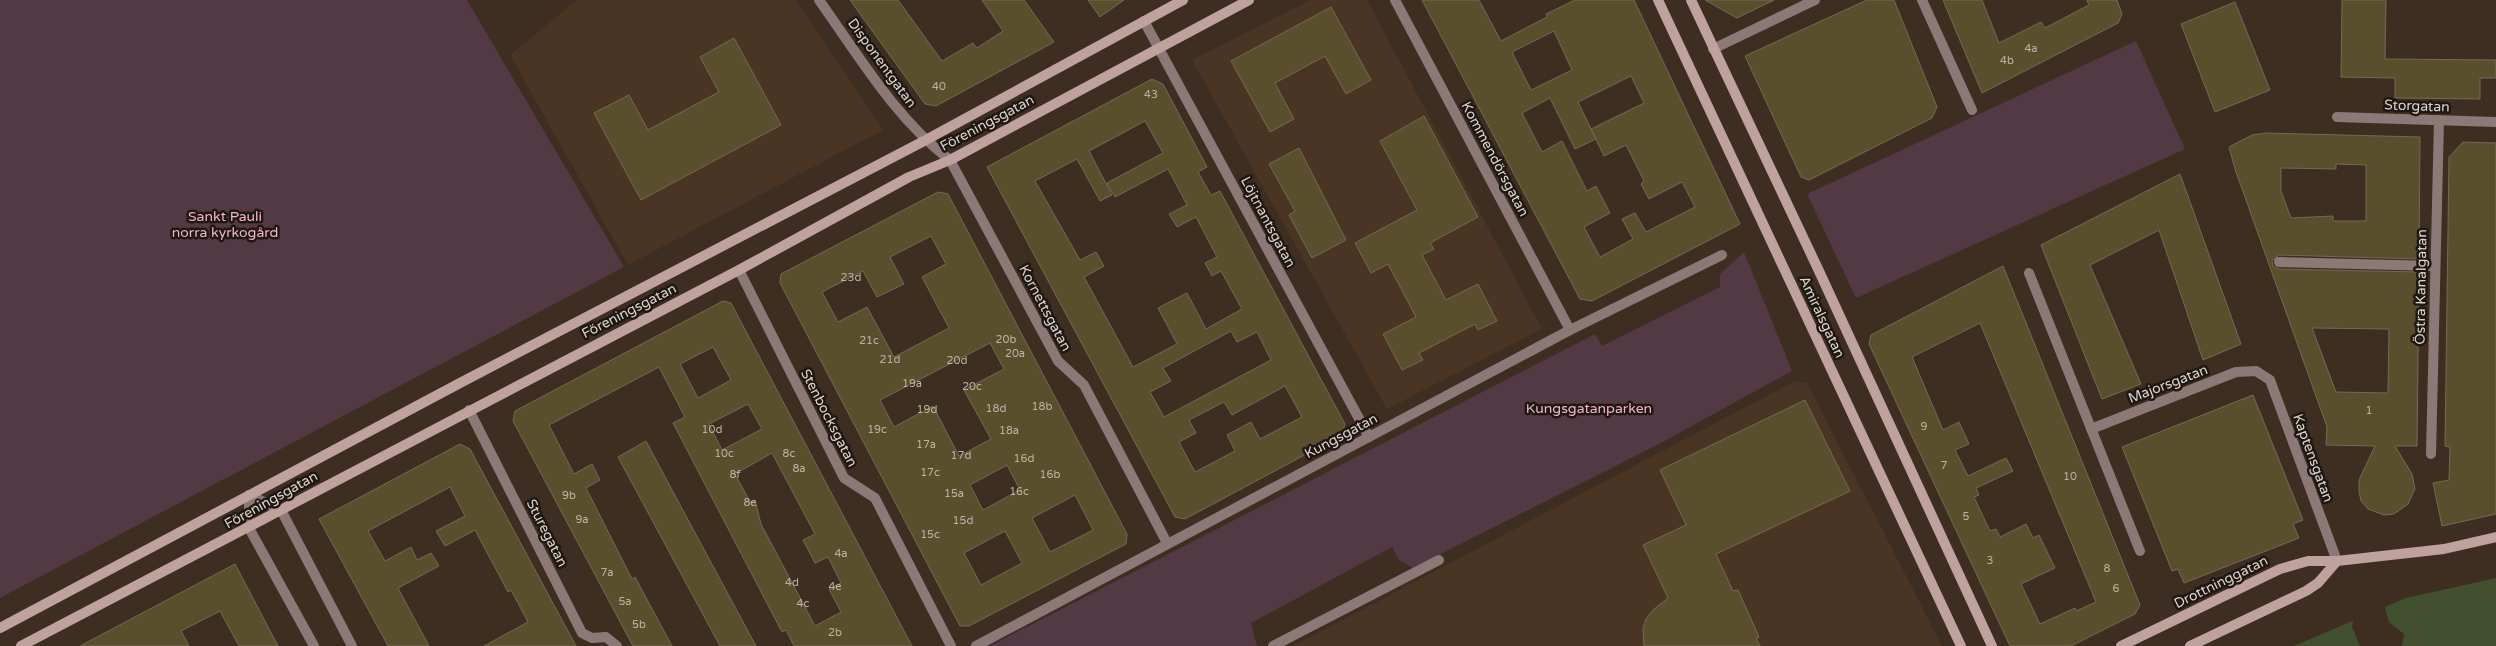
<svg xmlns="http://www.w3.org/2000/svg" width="2496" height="646" viewBox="0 0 2496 646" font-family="'Varela Round',sans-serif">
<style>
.built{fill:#4a3524}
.green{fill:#523943}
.water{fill:#435030}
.pier{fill:#3d2e21}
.building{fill:#5a4f2d;stroke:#716b57;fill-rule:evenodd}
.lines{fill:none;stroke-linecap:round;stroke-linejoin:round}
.street{stroke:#8c7977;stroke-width:10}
.secondary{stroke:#bfa19e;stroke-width:10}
.labels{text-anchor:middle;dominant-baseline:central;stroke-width:5;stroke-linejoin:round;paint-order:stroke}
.number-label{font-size:11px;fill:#bcb2a4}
.street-label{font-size:14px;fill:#ddd3cb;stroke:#1f1812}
.park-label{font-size:14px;fill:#f3b2cd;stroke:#1f1812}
</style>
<rect width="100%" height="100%" fill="#3d2e21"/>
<g class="built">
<polygon points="577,0 796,0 883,130 628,265 510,55"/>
<polygon points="1310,0 1367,0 1542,329 1387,409 1192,60"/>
<polygon points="1795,381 1807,383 1942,646 1293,646"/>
</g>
<g class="green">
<polygon points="0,0 467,0 624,267 0,598"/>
<polygon points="2136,41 2185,149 1856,298 1807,194"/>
<polygon points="1744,252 1792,371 1659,444 1413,568 1399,560 1392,547 1251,623 1257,646 990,646 1595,334 1602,346 1720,287 1720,274"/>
</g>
<polygon class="water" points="2496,578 2496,646 2294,646 2406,598"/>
<polygon class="pier" points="2384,604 2389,622 2404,634 2402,646 2360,646 2352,627 2353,621 2350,618"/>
<g class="building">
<polygon points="850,0 898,0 942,61 973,43 977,48 1003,31 982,0 1024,0 1054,42 936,106 925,104"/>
<polygon points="1088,0 1124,0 1100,17"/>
<path d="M1422,0h57l22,41 46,-24 -1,-3 29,-14h59l106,224 -148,77 -12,-2zM1554,31l18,39 -41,20 -19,-38zM1631,76l13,27 -53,26 13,27 22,-11 18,36 -3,3 8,15 33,-17 13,25 -49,25 -11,-19 -13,6 11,20 -33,18 -16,-30 26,-14 -14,-27 -9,5 -25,-50 -20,11 -20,-39 28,-15 25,51 21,-10 -18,-37z"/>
<polygon points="1705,0 1774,0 1737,18"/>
<polygon points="1867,0 1894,0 1937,107 1932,118 1809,180 1801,177 1745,56"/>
<polygon points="1943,0 1982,0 1999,43 2041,22 2045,28 2089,5 2087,0 2117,0 2122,14 2118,23 1982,93"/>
<polygon points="2342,0 2386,0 2385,59 2496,60 2496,78 2480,78 2480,99 2395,98 2395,78 2341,77"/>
<polygon points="2235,2 2270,90 2215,112 2181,24"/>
<polygon points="1331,7 1371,80 1346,94 1325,56 1275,83 1294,119 1270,132 1231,61"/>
<polygon points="734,38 781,125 641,200 594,113 629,95 648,130 719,92 700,57"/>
<path d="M1152,79l11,5 44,83 -9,5 13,23 9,-4 125,233 -3,11 -157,84 -10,-2 -188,-350zM1145,121l18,32 -56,30 8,14 53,-28 19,36 -18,9 8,13 19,-10 21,40 -12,6 7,13 9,-5 21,38 -36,20 -19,-36 -29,15 19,36 -44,23 -49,-90 20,-11 -8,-14 -16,8 -45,-79 42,-22 23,42 12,-6 -23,-44zM1231,331l6,11 20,-10 14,28 -107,57 -14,-25 21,-11 -8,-13zM1285,386l17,31 -42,22 -9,-17 -24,13 8,16 -40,21 -16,-30 17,-9 -7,-13 35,-18 8,13z"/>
<polygon points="1424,116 1478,217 1430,243 1434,249 1422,255 1446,300 1478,284 1497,321 1478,330 1475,324 1419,353 1423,360 1402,370 1383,334 1416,317 1388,264 1371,273 1355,243 1417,210 1380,141"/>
<path d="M2265,133l155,4 -1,122 -140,-4 -7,6 1,5 6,3 140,3 -2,174h-22l17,28 3,15 -7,15 -14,10 -10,1 -16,-6 -7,-8 -2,-10v-11l16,-34 -49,-1 1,-18 -92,-258 -6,-22 23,-12zM2336,164l30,1v56h-33v-5l-42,2 -10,-27v-23l55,1zM2312,328l77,1 -1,64 -52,-1z"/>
<polygon points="2463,142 2496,143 2496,514 2442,526 2433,483 2449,480 2450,447 2445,446 2449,157"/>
<polygon points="1299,148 1346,240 1312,258 1289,215 1295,211 1269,164"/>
<polygon points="2180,174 2241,344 2203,360 2159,230 2090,265 2141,384 2102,399 2041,245"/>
<path d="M938,192l10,2 179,340 -1,10 -157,82h-9l-180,-343 1,-9zM931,236l15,28 -24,13 27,51 -55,29 -27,-50 -29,15 -16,-30 41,-21 14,26 27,-13 -14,-27zM990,343l14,26 -40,21 27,49 -32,17 -26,-50 -39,21 -14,-27zM1007,465l13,25 -37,20 -13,-25zM1075,495l18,35 -43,22 -18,-34zM1005,531l17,32 -41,22 -17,-32z"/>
<path d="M2003,266l137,339 -5,9 -64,32h-61l-141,-302 2,-9zM1980,323l116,279 -20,9 -1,-3 -35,16 -19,-40 34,-16 -16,-33 -6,3 -7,-14 -26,13 -4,-8 -6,2 -16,-34 5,-2 -3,-7 37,-17 -7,-13 -38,18 -13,-26 14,-6 -10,-22 -16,8 -31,-73z"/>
<path d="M723,301l8,2 181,343h-118l-8,-16 -4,2 -109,-209 12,-6 -26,-50 -110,58 25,49 18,-10 8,16 -14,8 46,91 3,-2 37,69h-39l-120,-225 2,-10zM713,347l18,33 -33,18 -18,-34zM748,404l14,25 -40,21 -13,-26zM772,453l43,81 -12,6 12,23 13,-6 13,26 -12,6 12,23 -26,14 -54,-102 -6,-24 -5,2 -15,-28z"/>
<polygon points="2253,395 2303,520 2293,524 2299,538 2184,583 2178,569 2172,571 2122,447"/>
<polygon points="1805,400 1850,491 1716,554 1733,591 1738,590 1759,637 1756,638 1760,646 1644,646 1643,629 1646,619 1653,610 1668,598 1643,545 1686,525 1660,470"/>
<polygon points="646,441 672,490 756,646 720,646 693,596 618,457"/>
<polygon points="460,444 470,449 576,646 484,646 528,622 511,590 508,592 475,530 445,546 436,531 465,516 450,487 368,531 385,561 411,547 417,560 431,553 439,566 398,588 429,646 388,646 319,519"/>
<polygon points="235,564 278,646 239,646 220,611 181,631 189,646 80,646"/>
</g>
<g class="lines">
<g class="street">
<path d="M819,0c40,56 76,118 131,160l108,201 26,24 83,158"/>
<polyline points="1395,0 1570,330"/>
<polyline points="1922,0 1972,110"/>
<polyline points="1144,21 1369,437"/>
<polyline points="1713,49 1815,0"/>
<polyline points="2337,117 2496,122"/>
<polyline points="2279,262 2435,266"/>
<polyline points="739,270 844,478 875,498 951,646"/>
<polyline points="2029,273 2140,551"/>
<polyline points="469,410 582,633 592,638 606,637 617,646"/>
<polyline points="2091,429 2236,372 2256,371 2270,380 2337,561"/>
<polyline points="2431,454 2439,120"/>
<polyline points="314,646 249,528 249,495 281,510 352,646"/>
<polyline points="976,646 1570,330 1722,255"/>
<polyline points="1273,646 1439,560"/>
</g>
<g class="secondary">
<polyline points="1658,0 1961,646"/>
<polyline points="1691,0 1819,271 1992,646"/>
<polyline points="0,628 460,383 924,141 1183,0"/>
<polyline points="21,646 739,270 909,177 950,160 1249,0"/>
<polyline points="2121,646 2280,569 2308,561 2337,561 2444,549 2496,537"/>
<polyline points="2190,646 2306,591 2318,583 2337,561"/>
</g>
</g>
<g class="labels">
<g class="number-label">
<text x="2031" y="48">4a</text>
<text x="2007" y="60">4b</text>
<text x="939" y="86">40</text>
<text x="1151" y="94">43</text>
<text x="851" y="277">23d</text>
<text x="1006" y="339">20b</text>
<text x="869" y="340">21c</text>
<text x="1015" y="353">20a</text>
<text x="890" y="359">21d</text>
<text x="957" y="360">20d</text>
<text x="912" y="383">19a</text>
<text x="972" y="386">20c</text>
<text x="1042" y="406">18b</text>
<text x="996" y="408">18d</text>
<text x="927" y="409">19d</text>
<text x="2369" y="410">1</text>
<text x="1924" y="426">9</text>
<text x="712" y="429">10d</text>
<text x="877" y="429">19c</text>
<text x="1009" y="430">18a</text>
<text x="926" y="444">17a</text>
<text x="724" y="453">10c</text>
<text x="789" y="453">8c</text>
<text x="961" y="455">17d</text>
<text x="1024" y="458">16d</text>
<text x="1944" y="465">7</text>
<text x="799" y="468">8a</text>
<text x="930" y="472">17c</text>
<text x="735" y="474">8f</text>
<text x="1050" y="474">16b</text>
<text x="2070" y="476">10</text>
<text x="1019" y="491">16c</text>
<text x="954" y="493">15a</text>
<text x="569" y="495">9b</text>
<text x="750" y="502">8e</text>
<text x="1966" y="516">5</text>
<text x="582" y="519">9a</text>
<text x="963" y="520">15d</text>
<text x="930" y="534">15c</text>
<text x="841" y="553">4a</text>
<text x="1990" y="560">3</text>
<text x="2107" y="568">8</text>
<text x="607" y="572">7a</text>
<text x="792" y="582">4d</text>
<text x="835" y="586">4e</text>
<text x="2116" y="588">6</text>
<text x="625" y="601">5a</text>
<text x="803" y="603">4c</text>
<text x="639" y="624">5b</text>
<text x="835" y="632">2b</text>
</g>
<g class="street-label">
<text transform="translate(882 63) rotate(54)">Disponentgatan</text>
<text transform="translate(2417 106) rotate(2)">Storgatan</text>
<text transform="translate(987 123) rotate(-28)">Föreningsgatan</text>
<text transform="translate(1495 159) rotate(62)">Kommendörsgatan</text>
<text transform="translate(1268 222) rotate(62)">Löjtnantsgatan</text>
<text transform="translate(2421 287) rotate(-89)">Östra Kanalgatan</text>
<text transform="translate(1045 308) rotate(62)">Kornettsgatan</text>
<text transform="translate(629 311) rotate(-27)">Föreningsgatan</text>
<text transform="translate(1822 317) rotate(65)">Amiralsgatan</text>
<text transform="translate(2168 384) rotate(-21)">Majorsgatan</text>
<text transform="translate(829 418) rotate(63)">Stenbocksgatan</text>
<text transform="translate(1341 436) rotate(-28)">Kungsgatan</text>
<text transform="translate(2313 458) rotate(70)">Kaptensgatan</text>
<text transform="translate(271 500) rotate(-29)">Föreningsgatan</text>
<text transform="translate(547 533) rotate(63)">Sturegatan</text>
<text transform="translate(2221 582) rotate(-26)">Drottninggatan</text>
</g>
<g class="park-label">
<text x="225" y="216">Sankt Pauli<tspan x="225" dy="16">norra kyrkogård</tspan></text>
<text x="1589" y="408">Kungsgatanparken</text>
</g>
</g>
</svg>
